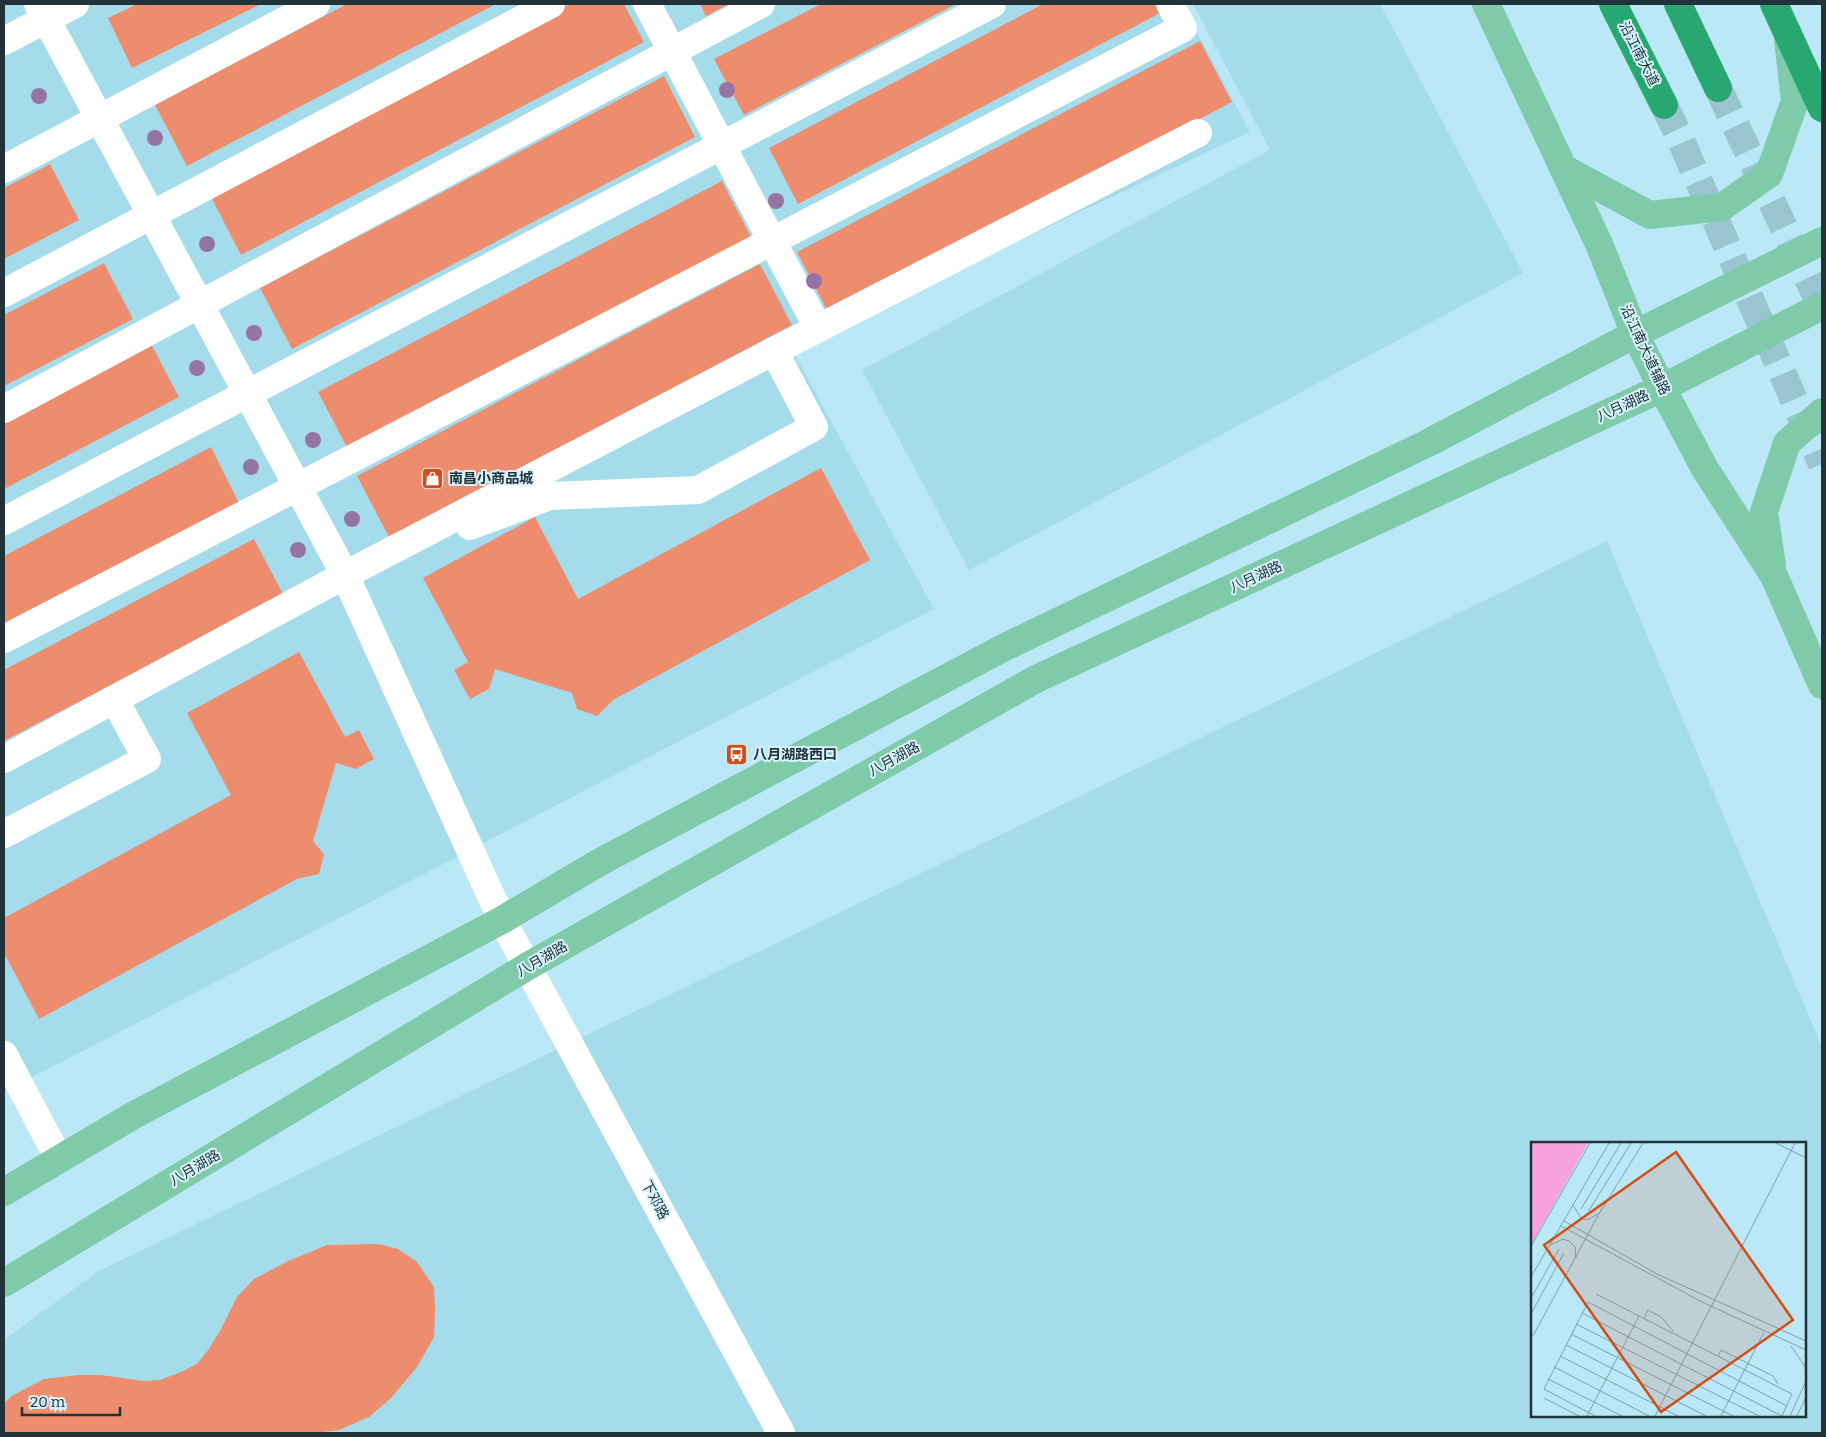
<svg xmlns="http://www.w3.org/2000/svg" width="1826" height="1437" viewBox="0 0 1826 1437" font-family="Bitter,'Noto Sans SC',serif">
<style>
.built{fill:#a5dcec;fill-rule:evenodd}
.building{fill:#ee8d6d}
.lines{fill:none;stroke-linecap:round;stroke-linejoin:round}
.highway-tunnel{stroke:#9bc4d1;stroke-width:28;stroke-dasharray:28 14;stroke-linecap:butt}
.minor{stroke:#fff;stroke-width:28}
.major{stroke:#7fcaa9;stroke-width:28}
.highway{stroke:#29a770;stroke-width:28}
.tree{fill:#9673a5}
.labels{text-anchor:middle;dominant-baseline:central;stroke-width:4;stroke-linejoin:round;paint-order:stroke}
.street-label{font-size:14px;fill:#213339;stroke:#d7f2fb}
.poi-label{font-size:14px;font-weight:bold;fill:#213339;stroke:#d7f2fb;text-anchor:start}
.inset-road{fill:none;stroke:#7da0ab;stroke-width:1}
.view{fill:#d44d16;fill-opacity:0.15;stroke:#d44d16;stroke-width:2.5}
.inset-edge{fill:none;stroke:#213339;stroke-width:2.5}
</style>
<rect width="100%" height="100%" fill="#bae8f7"/>
<g class="built">
<polygon points="4,4 1182,4 1250,132 791,348 934,609 4,1092"/>
<polygon points="1193,4 1380,4 1523,273 969,570 862,370 1270,150"/>
<path d="M1607,541l215,506v386h-1818v-93l93,-68zM1532,1143h273v273h-273z"/>
</g>
<g class="building">
<polygon points="137,4 261,4 132,68 108,18"/>
<polygon points="347,4 496,4 187,166 155,105"/>
<polygon points="570,4 624,4 644,42 241,255 209,193"/>
<polygon points="700,4 729,4 706,16"/>
<polygon points="821,4 956,4 744,115 714,59"/>
<polygon points="1043,4 1158,4 1162,12 798,204 769,148"/>
<polygon points="1200,41 1232,102 829,314 797,252"/>
<polygon points="664,76 695,137 292,349 260,288"/>
<polygon points="50,164 79,220 4,259 4,188"/>
<polygon points="722,181 753,241 350,453 318,392"/>
<polygon points="104,263 133,319 4,386 4,315"/>
<polygon points="760,264 792,325 389,537 357,476"/>
<polygon points="150,342 179,397 4,489 4,418"/>
<polygon points="211,447 239,503 4,627 4,556"/>
<polygon points="821,468 870,560 613,700 597,716 577,709 572,693 495,669 489,689 470,699 454,670 468,662 423,578 535,517 578,599"/>
<polygon points="254,539 283,594 4,741 4,670"/>
<polygon points="299,652 345,737 359,730 374,759 356,769 336,763 313,841 324,854 319,874 297,879 39,1019 4,953 4,918 231,795 187,713"/>
<polygon points="379,1244 398,1249 417,1262 434,1287 435,1310 434,1337 417,1367 391,1398 369,1417 339,1430 313,1433 4,1433 4,1403 13,1395 44,1379 79,1375 101,1375 144,1381 160,1380 181,1372 197,1364 208,1350 220,1331 237,1297 254,1279 288,1261 327,1245"/>
</g>
<g class="lines">
<g class="highway-tunnel">
<polyline points="1718,88 1822,308"/>
<polyline points="1664,105 1679,136 1822,464"/>
</g>
<g class="minor">
<polyline points="38,4 345,575 502,920 781,1433"/>
<polyline points="647,4 818,328"/>
<polyline points="4,41 75,4"/>
<polyline points="4,169 316,4"/>
<polyline points="4,293 551,4"/>
<polyline points="4,409 761,4"/>
<polyline points="4,521 992,4"/>
<polyline points="470,526 550,496 698,490 814,427 774,351"/>
<polyline points="4,639 1183,28 1170,4"/>
<polyline points="4,759 345,575 774,351 1198,133"/>
<polyline points="4,834 147,759 114,699"/>
<polyline points="4,1055 59,1159"/>
</g>
<g class="major">
<polyline points="1486,4 1599,244 1635,334 1662,388 1705,469 1774,576 1822,685"/>
<polyline points="1563,168 1650,215 1722,207 1769,174 1795,101 1788,39"/>
<polyline points="1772,565 1764,512 1787,443 1822,412"/>
<polyline points="4,1192 134,1115 502,920 600,862 1003,648 1428,443 1635,334 1822,241"/>
<polyline points="4,1283 528,966 1036,679 1662,388 1822,306"/>
</g>
<g class="highway">
<polyline points="1613,4 1664,105"/>
<polyline points="1678,4 1718,88"/>
<polyline points="1774,4 1822,108"/>
</g>
</g>
<g class="tree">
<circle cx="727" cy="90" r="8"/>
<circle cx="39" cy="96" r="8"/>
<circle cx="155" cy="138" r="8"/>
<circle cx="776" cy="201" r="8"/>
<circle cx="207" cy="244" r="8"/>
<circle cx="814" cy="281" r="8"/>
<circle cx="254" cy="333" r="8"/>
<circle cx="197" cy="368" r="8"/>
<circle cx="313" cy="440" r="8"/>
<circle cx="251" cy="467" r="8"/>
<circle cx="352" cy="519" r="8"/>
<circle cx="298" cy="550" r="8"/>
</g>
<defs>
<symbol id="shop-square" viewBox="-11 -11 22 22"><rect x="-9" y="-9" width="18" height="18" rx="4" fill="#d44d16" stroke="#d7f2fb"/><path d="M-5-2.5h2.3a2.7 3.5 0 0 1 5.4 0H5L5.5 6h-11ZM-1.5-2.5h3a1.5 2.3 0 0 0-3 0Z" fill="#fff"/></symbol>
<symbol id="bus-square" viewBox="-11 -11 22 22"><rect x="-9" y="-9" width="18" height="18" rx="4" fill="#d44d16" stroke="#d7f2fb"/><path d="M-5-6H5V4H4V6H2V4H-2V6H-4V4H-5ZM-3.5-4V0h7V-4ZM-3.5 1.2v1.5H-2V1.2ZM2 1.2v1.5H3.5V1.2Z" fill="#fff"/></symbol>
</defs>
<g fill-rule="evenodd">
<use href="#shop-square" x="420" y="466" width="25" height="25"/>
<use href="#bus-square" x="724" y="742" width="25" height="25"/>
</g>
<g class="labels">
<g class="street-label">
<text transform="translate(1639 54) rotate(63)">沿江南大道</text>
<text transform="translate(1645 350) rotate(65)">沿江南大道辅路</text>
<text transform="translate(1623 406) rotate(-25)">八月湖路</text>
<text transform="translate(1256 577) rotate(-25)">八月湖路</text>
<text transform="translate(894 759) rotate(-29)">八月湖路</text>
<text transform="translate(542 959) rotate(-30)">八月湖路</text>
<text transform="translate(195 1168) rotate(-31)">八月湖路</text>
<text transform="translate(655 1200) rotate(62)">下邓路</text>
</g>
<g class="poi-label">
<text x="449" y="478">南昌小商品城</text>
<text x="753" y="754">八月湖路西口</text>
</g>
</g>
<g transform="translate(1531 1142)">
<rect width="275" height="275" fill="#bae8f7"/>
<path d="M0,1h57l-57,102z" fill="#f7a2dc"/>
<path class="inset-road" d="M245,1l30,15M42,63l8,13 6,2 11,-6M50,67l40,-66M57,70l43,-69M33,79l93,53 149,67M30,84l141,76 104,48M19,103l13,-6 6,2 6,6 1,11M0,104l59,-103M0,135l78,-134M0,156l28,-49M51,171l200,103 10,-22 -196,-100M0,172l33,-61M113,177l4,-9 13,7 13,15M45,182l183,92M40,192l162,82M2,194l67,-124 43,-69M35,203l140,71M260,204l15,22M29,214l118,60M187,215l3,-7 52,26 5,8M23,225l95,49M17,237l74,37M13,256l35,18M56,274l52,-100M64,274l-51,-27 44,-87 199,104M124,274l140,-273M190,274l43,-84M259,274l16,-35M266,274l9,-19"/>
<path class="view" d="M145,10l117,168 -132,92 -117,-167z"/>
<rect width="275" height="275" class="inset-edge"/>
</g>
<rect width="1826" height="1437" fill="none" stroke="#213339" stroke-width="10"/>
<path d="M22 1407v8h98v-8" fill="none" stroke="#213339" stroke-width="2.5"/>
<text x="30" y="1407" font-size="15" fill="#213339" stroke="#d7f2fb" stroke-width="4" paint-order="stroke">20 m</text>
</svg>
